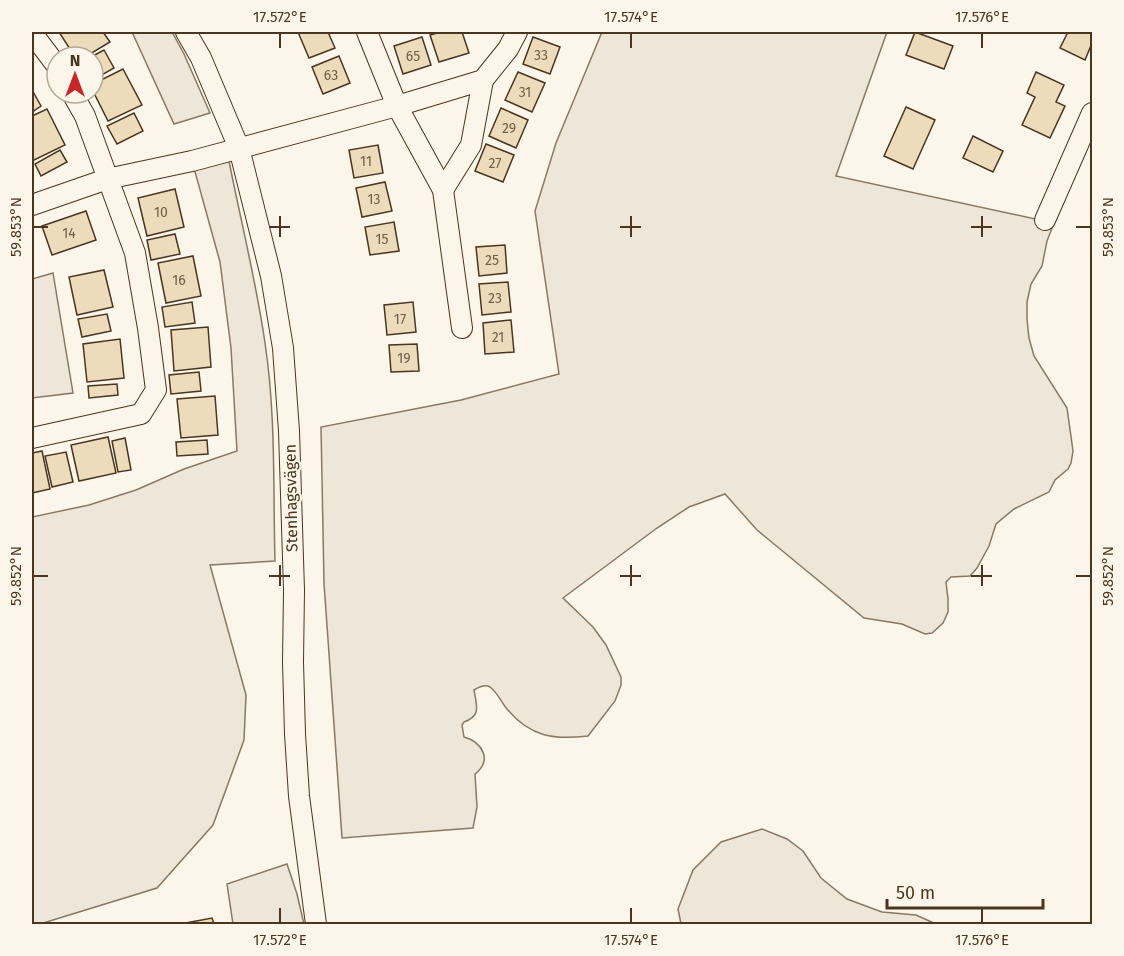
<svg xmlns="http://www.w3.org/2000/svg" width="1124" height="956" viewBox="0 0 1124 956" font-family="'Fira Sans',sans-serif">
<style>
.green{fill:#ede6d9;stroke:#887966;stroke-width:1.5}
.building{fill:#ecdcbc;stroke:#4a3520;stroke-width:1.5}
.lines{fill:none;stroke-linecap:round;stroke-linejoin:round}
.minor-casing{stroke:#4a3520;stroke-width:22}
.minor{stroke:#fbf6e9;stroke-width:20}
.ticks{fill:none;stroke:#4a3520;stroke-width:2}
.labels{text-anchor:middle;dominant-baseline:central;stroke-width:4.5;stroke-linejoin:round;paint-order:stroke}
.number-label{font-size:14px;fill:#725f47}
.street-label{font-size:16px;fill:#4a3520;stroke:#fbf6e9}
.neatline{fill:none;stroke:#4a3520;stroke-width:2}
.ticks-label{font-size:15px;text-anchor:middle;fill:#4a3520}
</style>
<rect width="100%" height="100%" fill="#fbf6e9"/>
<g class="green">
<polygon points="132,32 172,32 184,54 210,113 174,124"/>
<path d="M602,32h285l-51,144 218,47 -7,18 -5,25 -11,18 -4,18v17l2,19 5,18 33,52 6,43 -2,12 -3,6 -13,11 -6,12 -35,17 -18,15 -7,22 -12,22 -7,8 -19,1 -5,5 2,17v13l-5,11 -11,10 -7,1 -23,-10 -38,-6 -107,-88 -32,-36 -36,13 -32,21 -94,70 30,29 13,18 15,32v8l-6,16 -27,35c-34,4 -58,1 -81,-27 -6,-7 -9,-16 -17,-22 -5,-3 -11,0 -16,3 3,17 7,26 -10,32l-2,3 2,12c18,5 29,23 11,37l2,33 -4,21 -131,10 -18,-255 -3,-156 140,-27 98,-26 -24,-163 21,-68z"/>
<path d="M228,156c12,62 28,124 37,187 11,72 8,146 10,218l-65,4 36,130 -2,45 -31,85 -56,63 -117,36h-8v-407l57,-12 47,-15 48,-21 53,-18 -6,-103 -11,-86 -28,-101z"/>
<polygon points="53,273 73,393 32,398 32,279"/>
<polygon points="762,829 787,839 803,851 821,878 847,899 882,912 916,915 936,924 681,924 678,909 693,870 721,842"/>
<polygon points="287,864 297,894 304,924 233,924 227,884"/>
</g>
<g class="building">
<polygon points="59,32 103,32 110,42 85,57 75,57"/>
<polygon points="298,32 328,32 335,48 309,58"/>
<polygon points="441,32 462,32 469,53 439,62 430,35"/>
<polygon points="915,32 953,46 944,69 906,55"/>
<polygon points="1068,32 1092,32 1092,43 1085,60 1060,48"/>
<polygon points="422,37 431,65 403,74 394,46"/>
<polygon points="533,37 560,47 550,74 523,64"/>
<polygon points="104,50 114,68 93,80 93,57 91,57"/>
<polygon points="339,56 350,83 323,94 312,67"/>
<polygon points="123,69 142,105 108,121 93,91 93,84"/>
<polygon points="518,72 545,83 532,112 505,100"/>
<polygon points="1036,72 1064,85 1056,102 1065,106 1050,138 1022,125 1035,97 1027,93"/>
<polygon points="32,90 41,106 32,112"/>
<polygon points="906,107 935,120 913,169 884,156"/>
<polygon points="501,108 528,120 516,148 489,136"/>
<polygon points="47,109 65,145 32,161 32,116"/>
<polygon points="134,113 143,131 117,144 107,126"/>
<polygon points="973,136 1003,151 993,172 963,158"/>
<polygon points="486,144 514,155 503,182 475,171"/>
<polygon points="378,145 383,173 354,178 349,150"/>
<polygon points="60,150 67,162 41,176 35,164"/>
<polygon points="385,182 392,211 362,217 356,188"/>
<polygon points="175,189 184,227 147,236 138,198"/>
<polygon points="86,211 96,240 52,255 42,226"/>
<polygon points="394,222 399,251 370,255 365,227"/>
<polygon points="175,234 180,254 151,260 147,240"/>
<polygon points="505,245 507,273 479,276 476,247"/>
<polygon points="193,256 201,296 166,303 158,263"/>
<polygon points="104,270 113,307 77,315 69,277"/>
<polygon points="508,282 511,312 482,315 479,284"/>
<polygon points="192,302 195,323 165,327 162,307"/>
<polygon points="413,302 416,332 387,335 384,305"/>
<polygon points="107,314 111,331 82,337 78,319"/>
<polygon points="511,320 514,352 485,354 483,323"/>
<polygon points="208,327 211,367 174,371 171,330"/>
<polygon points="120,339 124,378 87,382 83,344"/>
<polygon points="417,344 419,371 391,372 389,345"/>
<polygon points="199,372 201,391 171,394 169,375"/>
<polygon points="117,384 118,395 89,398 88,386"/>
<polygon points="215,396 218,435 181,438 177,399"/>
<polygon points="108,437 116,473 79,481 71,445"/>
<polygon points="125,438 131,470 118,472 112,441"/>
<polygon points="207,440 208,454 177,456 176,442"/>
<polygon points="42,451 50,489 32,493 32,453"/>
<polygon points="66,452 73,482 52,487 45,456"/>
<polygon points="212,918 214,924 180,924"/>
</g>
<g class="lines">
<defs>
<g id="minor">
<polyline points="186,32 201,58 239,148 271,276 283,348 289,431 294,590 293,662 295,734 299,796 316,924"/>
<polyline points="367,32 397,106 443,190 462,328"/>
<polyline points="32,33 57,66"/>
<polyline points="443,190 471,145 483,80"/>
<polyline points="32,205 107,179 192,161 397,106 483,80 508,49 517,32"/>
<polyline points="1045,220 1092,113"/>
<polyline points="32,438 141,414 156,390 148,328 135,253 85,116 72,93"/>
</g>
</defs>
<use href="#minor" class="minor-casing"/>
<use href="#minor" class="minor"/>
</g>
<path class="ticks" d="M280,33v15M631,33v15M982,33v15M280,216v21M631,216v21M982,216v21M33,227h15M269,227h21M620,227h21M971,227h21M1076,227h15M280,565v21M631,565v21M982,565v21M33,576h15M269,576h21M620,576h21M971,576h21M1076,576h15M280,908v15M631,908v15M982,908v15"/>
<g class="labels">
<g class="number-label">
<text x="541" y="55">33</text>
<text x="413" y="56">65</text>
<text x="331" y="75">63</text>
<text x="525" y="92">31</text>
<text x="509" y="128">29</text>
<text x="366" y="161">11</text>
<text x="495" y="163">27</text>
<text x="374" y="199">13</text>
<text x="161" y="212">10</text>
<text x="69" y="233">14</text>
<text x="382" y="239">15</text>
<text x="492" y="260">25</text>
<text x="179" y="280">16</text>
<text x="495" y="298">23</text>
<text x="400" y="319">17</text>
<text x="498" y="337">21</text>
<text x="404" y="358">19</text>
</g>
<g class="street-label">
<text transform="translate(291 498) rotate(-91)">Stenhagsvägen</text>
</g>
</g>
<rect width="1124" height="956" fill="none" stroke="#fbf6e9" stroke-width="66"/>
<g transform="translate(75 75)"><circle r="28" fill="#fbf6e9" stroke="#b4a999" stroke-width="1.5"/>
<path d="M0-4.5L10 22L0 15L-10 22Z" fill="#c62828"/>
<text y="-9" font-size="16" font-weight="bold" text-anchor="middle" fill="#4a3520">N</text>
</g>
<path d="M887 899v9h156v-9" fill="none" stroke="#4a3520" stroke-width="3"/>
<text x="896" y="899" font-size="18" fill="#4a3520" stroke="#fbf6e9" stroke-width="4.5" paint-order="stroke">50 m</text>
<rect x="33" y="33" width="1058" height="890" class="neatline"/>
<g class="ticks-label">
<text x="280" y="22">17.572°E</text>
<text x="631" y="22">17.574°E</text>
<text x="982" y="22">17.576°E</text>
<text transform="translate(16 227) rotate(-90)" y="5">59.853°N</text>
<text transform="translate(1108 227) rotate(-90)" y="5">59.853°N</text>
<text transform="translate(16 576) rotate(-90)" y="5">59.852°N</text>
<text transform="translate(1108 576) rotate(-90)" y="5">59.852°N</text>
<text x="280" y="945">17.572°E</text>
<text x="631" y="945">17.574°E</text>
<text x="982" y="945">17.576°E</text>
</g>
</svg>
